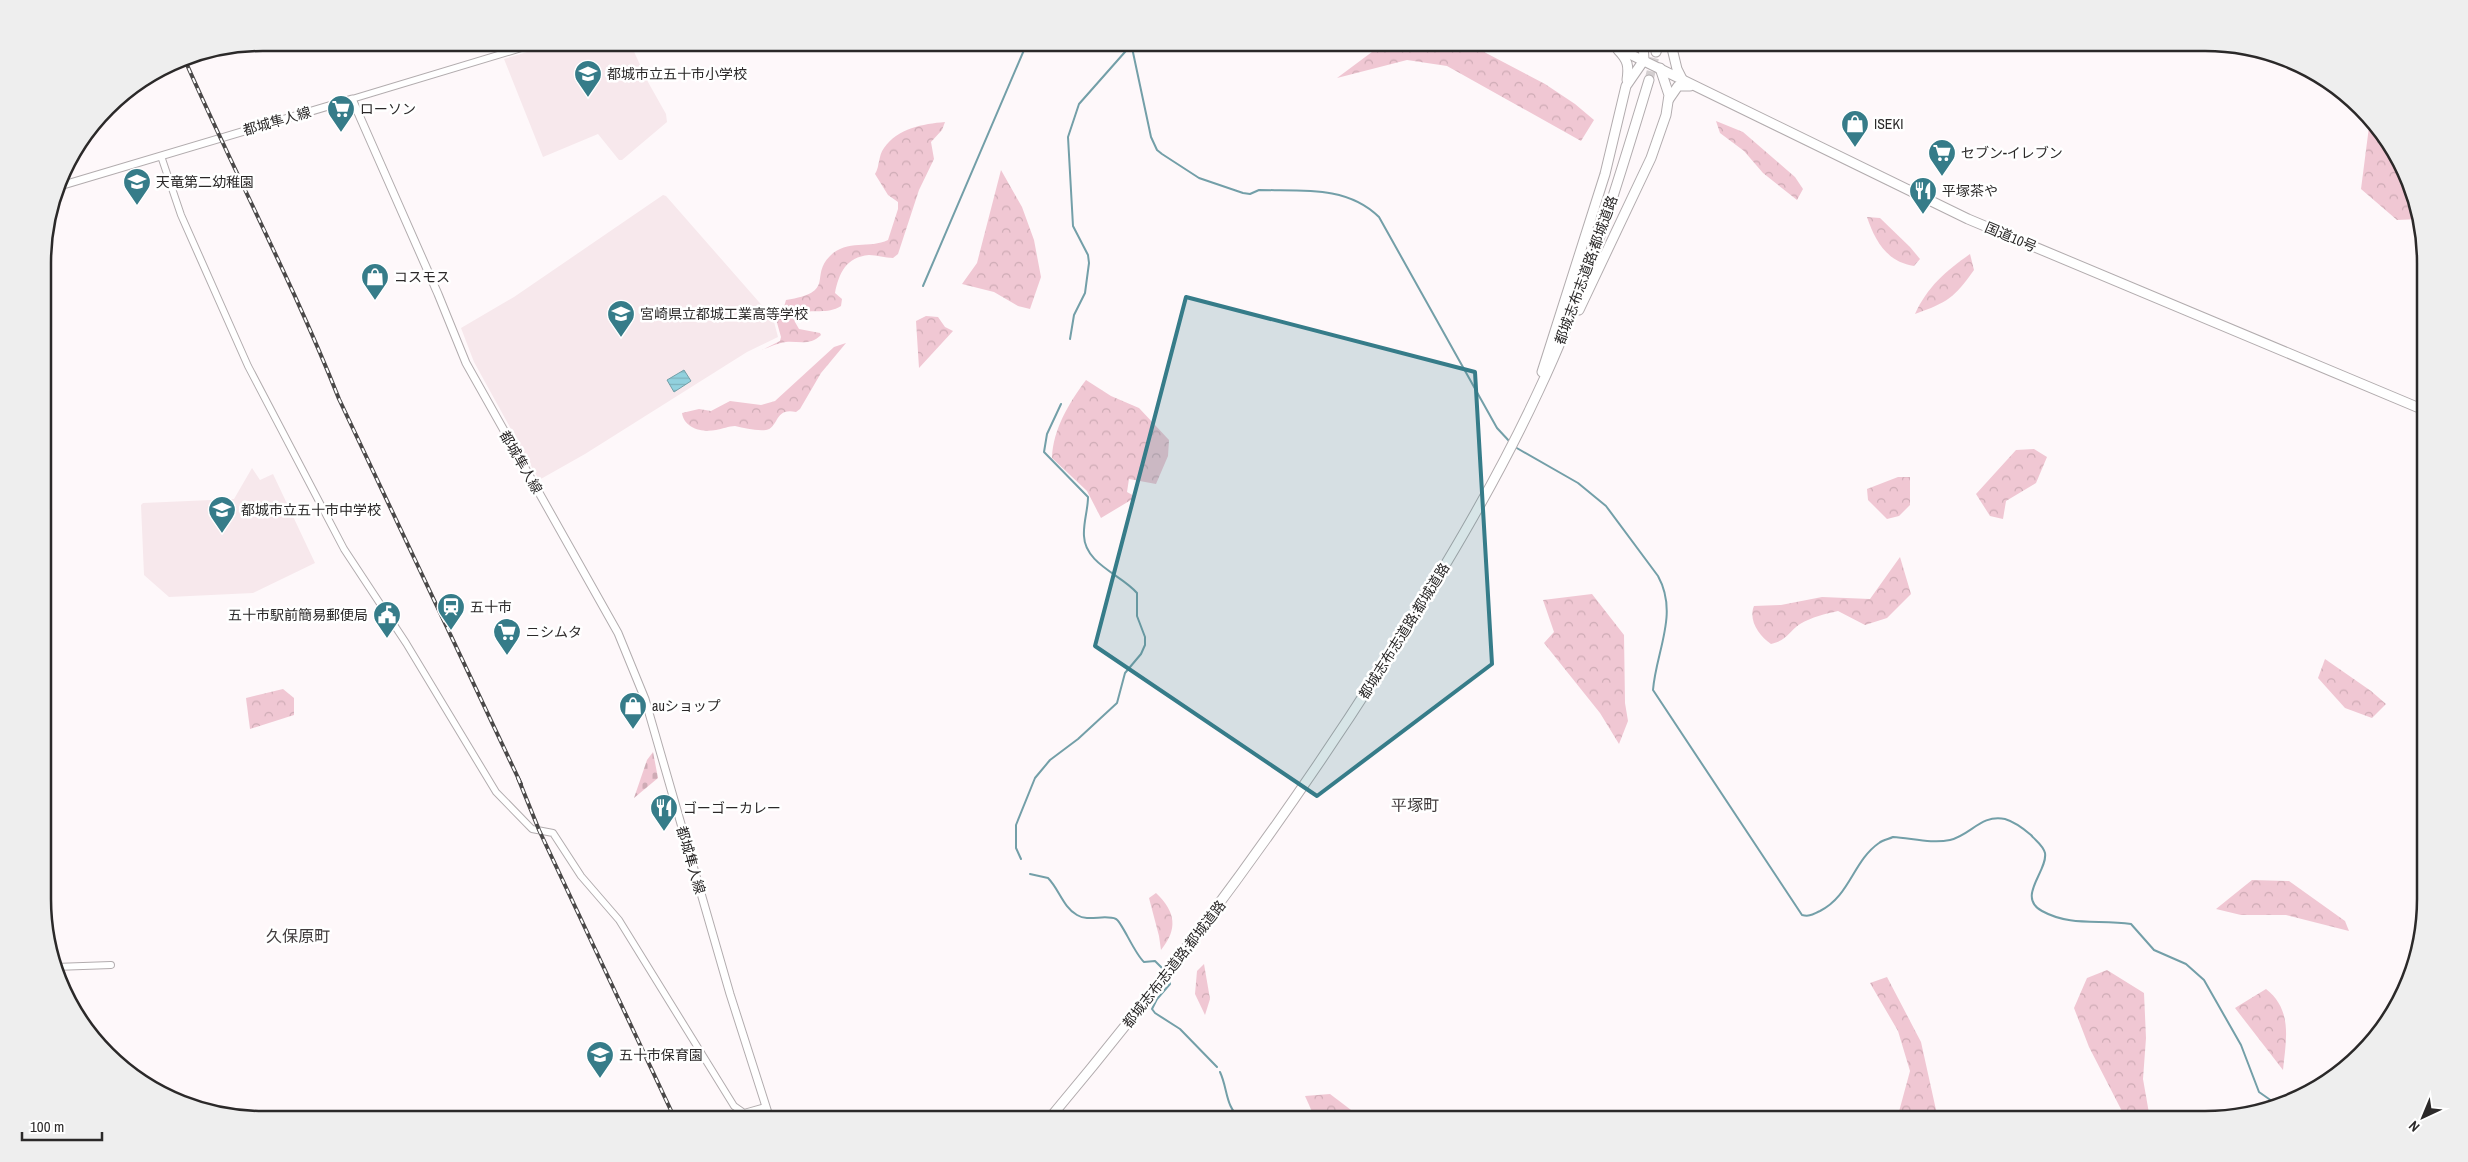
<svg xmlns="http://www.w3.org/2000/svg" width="2468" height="1162" viewBox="0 0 2468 1162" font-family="'Archivo Narrow','Noto Sans JP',sans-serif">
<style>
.built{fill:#f7e8ec}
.forest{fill:url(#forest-crowns)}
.cemetery{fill:url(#cemetery-stones)}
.water{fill:url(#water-rules);stroke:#739fa8}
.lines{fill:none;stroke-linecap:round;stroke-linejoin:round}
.stream{stroke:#739fa8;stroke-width:2}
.highway-tunnel{stroke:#d4cfd0;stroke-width:9;stroke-dasharray:9 4.5;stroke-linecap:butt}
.secondary-casing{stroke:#b2acae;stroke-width:8}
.primary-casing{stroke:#b2acae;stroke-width:9}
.highway-casing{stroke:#b2acae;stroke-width:11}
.secondary{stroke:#fff;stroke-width:6}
.primary{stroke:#fff;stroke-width:7}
.highway{stroke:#fff;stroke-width:9}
.rail-casing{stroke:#4a4848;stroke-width:4}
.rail{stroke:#fff;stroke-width:2;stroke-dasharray:5.5;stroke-linecap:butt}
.marked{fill:#367c89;fill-opacity:0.2;stroke:#367c89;stroke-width:4;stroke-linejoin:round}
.labels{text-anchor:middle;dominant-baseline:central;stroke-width:5;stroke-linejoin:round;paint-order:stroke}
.poi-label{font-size:14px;fill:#2b2929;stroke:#fff;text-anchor:start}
.street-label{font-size:14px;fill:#2b2929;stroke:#fff}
.quarter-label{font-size:16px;fill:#423d3e;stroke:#fff}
.rim{fill:none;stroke:#2b2929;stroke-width:2.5}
</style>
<defs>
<pattern id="forest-crowns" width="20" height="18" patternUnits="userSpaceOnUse" patternTransform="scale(1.25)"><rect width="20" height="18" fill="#f0c7d3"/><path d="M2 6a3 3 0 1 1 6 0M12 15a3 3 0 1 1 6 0" fill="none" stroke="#ceabb5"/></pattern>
<pattern id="cemetery-stones" width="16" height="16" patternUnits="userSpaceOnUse" patternTransform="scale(1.25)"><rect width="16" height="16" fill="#f0c7d3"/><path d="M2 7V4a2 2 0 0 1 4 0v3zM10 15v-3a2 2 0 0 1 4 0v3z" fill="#ceabb5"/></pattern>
<pattern id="water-rules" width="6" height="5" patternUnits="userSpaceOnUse" patternTransform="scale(1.25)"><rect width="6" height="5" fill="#92d1de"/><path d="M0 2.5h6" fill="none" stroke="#7eb3be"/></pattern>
</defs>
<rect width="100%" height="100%" fill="#fef8fa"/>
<g class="built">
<polygon points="557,43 630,43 648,82 666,114 667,122 622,160 619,160 598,134 543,157 504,59"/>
<polygon points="663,195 666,196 773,318 778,337 747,352 585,454 539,480 474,362 461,328 514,297"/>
<polygon points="252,468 260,480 273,474 315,563 253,593 169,597 144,575 141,505 143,503 234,499"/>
</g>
<g class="forest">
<polygon points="1398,43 1467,43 1545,84 1575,104 1594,120 1581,141 1447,66 1407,60 1337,78 1380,46"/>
<path d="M2370,119c14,14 22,28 24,47l9,3 6,10 11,40 -23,1 -36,-31z"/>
<polygon points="1716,121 1743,132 1795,177 1803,189 1797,200 1763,173 1744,151 1720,133"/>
<path d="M945,122l-3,8 -11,12 3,17 -15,31 -21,64 -5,4c-8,0 -16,-3 -24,-3 -23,2 -30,18 -34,38l7,6 -1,7c-14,9 -28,2 -43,8l-3,8 4,7 21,4 1,2c-11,11 -22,6 -35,7 -8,1 -17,5 -24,8l18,-9 1,-4 -5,-18 6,-5 4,-14c51,-8 23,-23 44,-44 17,-17 40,-7 58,-16l10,-31v-7l-10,-7 -13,-21c5,-8 3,-18 9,-26 14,-20 39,-24 61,-26z"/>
<polygon points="1001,170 1022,207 1034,240 1041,277 1030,309 1018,306 994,292 962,284 977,263"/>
<path d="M1867,217l13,1 30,29 10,12 -6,7c-27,-4 -39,-25 -47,-49z"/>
<path d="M1970,254l4,16c-20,28 -26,32 -59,44 12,-27 31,-43 55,-60z"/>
<polygon points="926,316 938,317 945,327 953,331 919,368 916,321"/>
<path d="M846,343l-25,30 -21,36 -4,3c-22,-5 -17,16 -30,18 -11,1 -21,-2 -31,-4 -6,0 -13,3 -19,4 -14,3 -32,-2 -34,-17l17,-4 12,2 19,-10 31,4 14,-4 59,-54z"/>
<path d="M1086,380l25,16 28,12 30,32 -1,16 -12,28 -27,-5 -2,13 9,5 -35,21 -14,-27 -35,-33c1,-29 17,-55 34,-78z"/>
<polygon points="2034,449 2047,457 2036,483 2006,501 2003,519 1990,516 1976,494 2016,450"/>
<polygon points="1898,477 1910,477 1910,505 1899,516 1887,519 1868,500 1867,489"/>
<path d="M1900,557l11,37 -24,24 -22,7 -27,-14c-13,3 -26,6 -38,13 -12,8 -12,16 -29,20 -12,-8 -23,-24 -17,-38l27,-1 41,-8 48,2z"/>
<polygon points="1592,594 1624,635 1625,703 1628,721 1619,744 1600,713 1544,643 1554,632 1543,600"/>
<polygon points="2325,659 2371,691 2386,704 2372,718 2345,708 2318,678"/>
<polygon points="283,689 294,698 294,715 250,729 246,698"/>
<polygon points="2252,880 2289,881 2345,921 2349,931 2286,915 2241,915 2216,909"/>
<path d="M1156,893c20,19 22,36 5,57l-2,-14 -10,-38z"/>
<polygon points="1204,964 1210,999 1205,1015 1195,994 1197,971"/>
<polygon points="2107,970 2144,993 2146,1038 2143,1079 2150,1119 2126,1119 2089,1047 2074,1008 2087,978"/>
<polygon points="1887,977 1921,1042 1938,1119 1897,1119 1910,1071 1898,1031 1870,983"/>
<path d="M2266,989c27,21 20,51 17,81l-48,-62z"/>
<polygon points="1330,1094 1359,1116 1361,1119 1317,1119 1314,1116 1305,1096"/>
</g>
<polygon class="cemetery" points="653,752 658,778 634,798 647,760"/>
<polygon class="water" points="684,370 691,381 674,392 667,380"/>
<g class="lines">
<g class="stream">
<path d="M1131,43l20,94 6,13 5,4 37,24 44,15 7,1 9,-4c41,1 88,-5 120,27l118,211 13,14"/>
<polyline points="923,286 1027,43"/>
<polyline points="1070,339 1074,315 1085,293 1089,263 1088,255 1073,226 1068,137 1079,104 1132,44"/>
<path d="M1515,447l63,36 28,23 52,70c21,38 -2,75 -5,114l149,225c8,2 11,-1 18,-4 30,-15 33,-50 59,-68 4,-3 10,-4 14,-6 18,1 39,7 57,3 21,-5 31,-26 55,-21 10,3 19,10 26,16 5,6 12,10 14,18 3,18 -29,44 -3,58 29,16 58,8 89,13l23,26 32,14 18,16 37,65 18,47 20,14"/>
<path d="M1021,859l-5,-11v-23l19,-47 15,-18 28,-21 39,-36 8,-30 16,-19 4,-9v-8l-8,-21v-23c-15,-18 -52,-29 -53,-57 -1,-13 4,-26 4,-39l-44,-45 3,-18 14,-30"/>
<path d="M1030,874l18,4c11,11 15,29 29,37 11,7 28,-1 39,4 6,3 18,34 28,43l11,-1 9,9"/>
<polyline points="1168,976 1170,984 1157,999 1152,1009 1155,1013 1180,1029 1217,1067"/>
<path d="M1220,1072c8,17 5,35 21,47"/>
</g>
<polyline class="highway-tunnel" points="1649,80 1656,52"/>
<defs>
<g id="secondary">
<polyline points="352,99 538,43"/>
<polyline points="161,156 181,215 248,366 344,549 406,643 496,792 532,829 553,833 581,876 619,920 734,1106 744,1113 765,1107"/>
<polyline points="55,967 111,965"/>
</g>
<polyline id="primary" points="60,186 352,99 438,294 466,363 618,633 645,699 730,994 770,1119"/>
<g id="highway">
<polyline points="1607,43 1968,219 2424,410"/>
<polyline points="1671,44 1677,69 1683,81"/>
<polyline points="1620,47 1629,48 1638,43"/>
<path d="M1618,50c10,10 11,16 9,30"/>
<polyline points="1656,52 1659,43"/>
<polyline points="1669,99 1678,86 1690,86"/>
<polyline points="1579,310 1651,158 1666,115 1669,95 1660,68"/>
<polyline points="1542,372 1605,174 1626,86 1644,60 1643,43"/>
<path d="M1049,1119c120,-143 231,-292 331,-449 58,-91 114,-183 159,-280 47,-99 78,-205 110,-310"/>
</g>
</defs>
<use href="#secondary" class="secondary-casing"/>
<use href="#primary" class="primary-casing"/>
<use href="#highway" class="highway-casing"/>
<use href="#secondary" class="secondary"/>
<use href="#primary" class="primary"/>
<use href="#highway" class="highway"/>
<defs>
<g id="rail">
<path d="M184,58c50,114 109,225 155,341l182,385"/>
<polyline points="518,778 539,830 675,1119"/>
</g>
</defs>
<use href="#rail" class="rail-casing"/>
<use href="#rail" class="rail"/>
</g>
<path class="marked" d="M1186,297l289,75 17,292 -175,132 -222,-150z"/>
<defs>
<symbol id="school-pin" viewBox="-11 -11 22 30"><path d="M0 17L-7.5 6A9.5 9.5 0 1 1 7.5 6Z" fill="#367c89" stroke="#fff"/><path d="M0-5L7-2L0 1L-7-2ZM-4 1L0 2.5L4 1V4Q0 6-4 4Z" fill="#fff"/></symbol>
<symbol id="supermarket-pin" viewBox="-11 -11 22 30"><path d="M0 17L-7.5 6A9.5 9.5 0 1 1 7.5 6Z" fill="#367c89" stroke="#fff"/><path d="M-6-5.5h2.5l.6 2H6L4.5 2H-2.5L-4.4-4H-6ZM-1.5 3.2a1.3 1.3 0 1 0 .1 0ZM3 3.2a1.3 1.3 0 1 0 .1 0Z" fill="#fff"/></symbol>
<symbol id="shop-pin" viewBox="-11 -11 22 30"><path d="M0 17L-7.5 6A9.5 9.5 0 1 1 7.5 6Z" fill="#367c89" stroke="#fff"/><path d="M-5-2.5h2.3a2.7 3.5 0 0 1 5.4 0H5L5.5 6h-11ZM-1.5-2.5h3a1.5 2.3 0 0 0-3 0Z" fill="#fff"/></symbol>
<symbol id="restaurant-pin" viewBox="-11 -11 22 30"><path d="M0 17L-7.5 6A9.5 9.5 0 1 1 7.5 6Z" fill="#367c89" stroke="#fff"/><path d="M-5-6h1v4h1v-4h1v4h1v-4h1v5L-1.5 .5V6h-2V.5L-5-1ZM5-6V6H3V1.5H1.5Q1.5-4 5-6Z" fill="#fff"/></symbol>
<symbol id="station-pin" viewBox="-11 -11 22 30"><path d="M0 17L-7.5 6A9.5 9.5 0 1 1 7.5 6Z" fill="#367c89" stroke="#fff"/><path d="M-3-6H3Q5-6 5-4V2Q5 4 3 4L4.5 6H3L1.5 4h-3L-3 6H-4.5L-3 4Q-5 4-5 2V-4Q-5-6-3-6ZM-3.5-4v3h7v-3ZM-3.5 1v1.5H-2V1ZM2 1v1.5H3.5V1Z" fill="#fff"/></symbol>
<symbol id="civic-pin" viewBox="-11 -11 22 30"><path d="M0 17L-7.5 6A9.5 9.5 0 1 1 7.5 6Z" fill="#367c89" stroke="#fff"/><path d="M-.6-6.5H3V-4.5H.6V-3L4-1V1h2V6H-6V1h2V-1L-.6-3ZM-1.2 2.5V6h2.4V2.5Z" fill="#fff"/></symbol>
</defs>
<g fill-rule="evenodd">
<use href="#school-pin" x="572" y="58" width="32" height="43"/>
<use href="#supermarket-pin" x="325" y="93" width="32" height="43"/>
<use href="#shop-pin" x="1839" y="108" width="32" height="43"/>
<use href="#supermarket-pin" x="1926" y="137" width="32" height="43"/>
<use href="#school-pin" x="121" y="166" width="32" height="43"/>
<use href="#restaurant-pin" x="1907" y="175" width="32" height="43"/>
<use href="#shop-pin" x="359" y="261" width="32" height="43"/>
<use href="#school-pin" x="605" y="298" width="32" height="43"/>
<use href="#school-pin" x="206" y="494" width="32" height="43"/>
<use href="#station-pin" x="435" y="591" width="32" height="43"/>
<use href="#civic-pin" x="371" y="599" width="32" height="43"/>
<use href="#supermarket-pin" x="491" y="616" width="32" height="43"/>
<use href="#shop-pin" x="617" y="690" width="32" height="43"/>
<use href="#restaurant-pin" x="648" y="792" width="32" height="43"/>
<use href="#school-pin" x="584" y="1039" width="32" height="43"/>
</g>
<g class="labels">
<g class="poi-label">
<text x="607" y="74">都城市立五十市小学校</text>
<text x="360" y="109">ローソン</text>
<text x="1874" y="124">ISEKI</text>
<text x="1961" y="153">セブン-イレブン</text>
<text x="156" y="182">天竜第二幼稚園</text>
<text x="1942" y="191">平塚茶や</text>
<text x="394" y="277">コスモス</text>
<text x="640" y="314">宮崎県立都城工業高等学校</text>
<text x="241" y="510">都城市立五十市中学校</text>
<text x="470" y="607">五十市</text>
<text x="368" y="615" text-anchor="end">五十市駅前簡易郵便局</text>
<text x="526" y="632">ニシムタ</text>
<text x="652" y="706">auショップ</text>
<text x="683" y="808">ゴーゴーカレー</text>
<text x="619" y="1055">五十市保育園</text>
</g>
<g class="street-label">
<text transform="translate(277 121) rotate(-16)">都城隼人線</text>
<text transform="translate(2011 237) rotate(23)">国道10号</text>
<text transform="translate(1586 270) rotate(-70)">都城志布志道路;都城道路</text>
<text transform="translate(521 462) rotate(60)">都城隼人線</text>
<text transform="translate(1404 631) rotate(-58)">都城志布志道路;都城道路</text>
<text transform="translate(691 860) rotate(74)">都城隼人線</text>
<text transform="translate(1174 964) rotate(-52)">都城志布志道路;都城道路</text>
</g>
<g class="quarter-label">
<text x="1415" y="805">平塚町</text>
<text x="298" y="936">久保原町</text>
</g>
</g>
<path d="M0 0H2468V1162H0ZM263 51H2205A212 212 0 0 1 2417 263V899A212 212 0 0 1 2205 1111H263A212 212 0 0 1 51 899V263A212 212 0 0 1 263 51Z" fill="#eee" fill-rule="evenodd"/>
<path class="rim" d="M263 51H2205A212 212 0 0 1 2417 263V899A212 212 0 0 1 2205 1111H263A212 212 0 0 1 51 899V263A212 212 0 0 1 263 51Z"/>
<g transform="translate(2423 1117) rotate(224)" stroke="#ffffff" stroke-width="4" paint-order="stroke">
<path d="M0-4L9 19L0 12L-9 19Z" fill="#2b2929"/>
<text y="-8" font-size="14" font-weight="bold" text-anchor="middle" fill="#2b2929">N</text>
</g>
<path d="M22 1132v8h80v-8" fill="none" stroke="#2b2929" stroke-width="2.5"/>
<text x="30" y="1132" font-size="15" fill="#2b2929" stroke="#ffffff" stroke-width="4" paint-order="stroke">100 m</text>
</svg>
